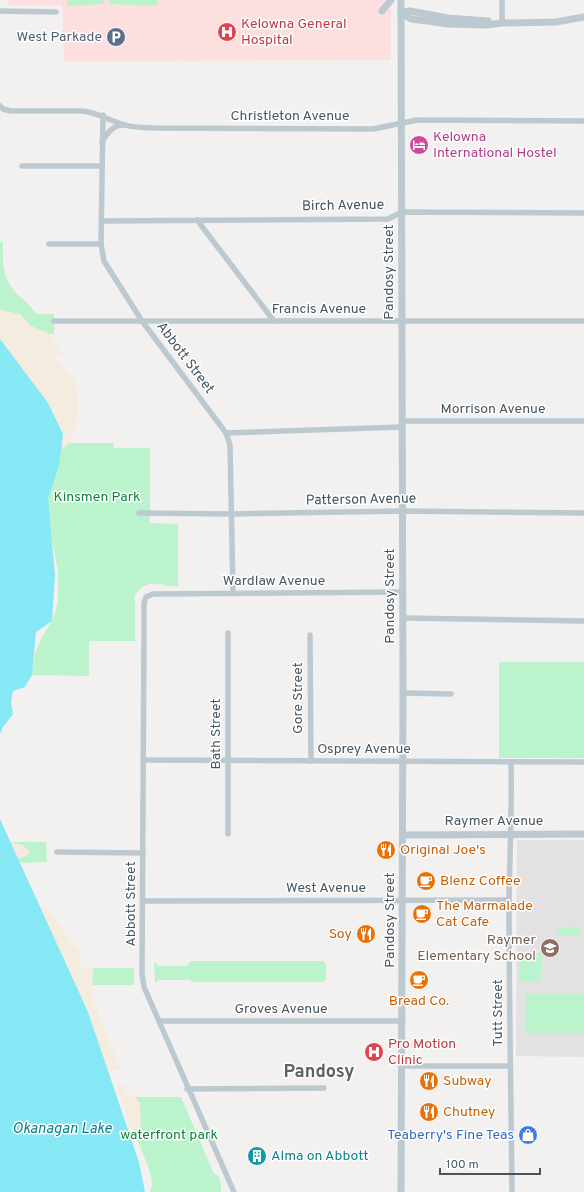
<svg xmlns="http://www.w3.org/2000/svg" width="584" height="1192" viewBox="0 0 584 1192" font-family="Overpass,sans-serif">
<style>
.education{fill:#e4e1e2}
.medical{fill:#fddfe0}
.green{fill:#bbf3cc}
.sand{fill:#f5ece0}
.water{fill:#85e8f4}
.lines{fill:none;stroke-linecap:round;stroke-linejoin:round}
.minor{stroke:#bdc9d1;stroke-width:5.5}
.tertiary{stroke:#bdc9d1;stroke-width:7}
.labels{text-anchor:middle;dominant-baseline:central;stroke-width:3;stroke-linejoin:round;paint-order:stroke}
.health-label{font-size:14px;fill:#be3a42;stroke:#fff;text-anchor:start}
.service-label{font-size:14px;fill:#4e5e75;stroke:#fff;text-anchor:end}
.street-label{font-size:14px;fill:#465660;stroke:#fff}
.hotel-label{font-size:14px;fill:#b23c85;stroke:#fff;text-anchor:start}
.park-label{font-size:14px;fill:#0f833e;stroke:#fff}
.food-label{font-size:14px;fill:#c56008;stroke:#fff;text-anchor:start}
.education-label{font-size:14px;fill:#785e54;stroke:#fff;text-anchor:end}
.shop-label{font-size:14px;fill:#366cbe;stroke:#fff;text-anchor:end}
.culture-label{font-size:14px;fill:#0d838f;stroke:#fff;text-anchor:start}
.water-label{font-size:15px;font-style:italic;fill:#047f8f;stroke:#fff}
.district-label{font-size:18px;font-weight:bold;fill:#5c6166;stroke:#fff}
</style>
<rect width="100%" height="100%" fill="#f3f0f0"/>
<polygon class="education" points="517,840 584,840 584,1057 516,1056"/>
<polygon class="medical" points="8,0 391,0 391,60 64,61 62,5 8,5"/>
<g class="green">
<polygon points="67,0 104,0 104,4 67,6"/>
<polygon points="109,0 158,0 158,6 109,4"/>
<path d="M0,242h3c0,21 -2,34 13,51 7,7 15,12 20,21h18v20h-32l-22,-22z"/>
<path d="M56,443h58l-1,5h37v75l28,1v63c-18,-1 -30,-10 -43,8v43l1,3h-47v35l-57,-1 3,-21 6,-15 12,-20 5,-17v-31l-14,-74z"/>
<rect x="499" y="662" width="85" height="96"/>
<polygon points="8,842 46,842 47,862 21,863"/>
<polygon points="580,927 580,936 557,936 557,928"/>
<polygon points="520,953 541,953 541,982 519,982"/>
<polygon points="154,961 158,966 187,966 191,961 323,961 326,964 326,979 323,982 191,982 191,980 159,980 155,983"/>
<polygon points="86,968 134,968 134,985 85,985"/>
<rect x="526" y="994" width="58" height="40"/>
<path d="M129,1097h52l33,77 4,1 3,9v8h-71c8,-15 -12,-45 -16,-61 -2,-11 -4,-23 -5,-34z"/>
</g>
<g class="sand">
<polygon points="0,310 20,314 31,326 50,334 63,356 56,356 55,359 73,379 79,399 77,422 69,443 62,450 63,434 56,423 47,402 0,339"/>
<polygon points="8,842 22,845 30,851 27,856 20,858 17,862"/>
<polygon points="46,906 80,953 80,967 93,968 92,997 121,1070 108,1070 88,1012 40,907"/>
<polygon points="116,1085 124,1085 125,1094 134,1095 140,1103 141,1122 140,1129 136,1130 128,1128 126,1113"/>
</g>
<g class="water">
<polygon points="0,339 48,403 63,434 59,465 48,499 55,575 52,621 36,632 32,675 25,687 13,691 11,703 13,714 3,727 0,734"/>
<polygon points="0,819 88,1012 139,1162 145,1192 0,1192"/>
</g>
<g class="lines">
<g class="minor">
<polyline points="0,11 56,12"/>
<polyline points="502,23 502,0"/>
<path d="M0,106l3,3 8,2h72c16,2 27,10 42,14 9,3 19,2 29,3l219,1 44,-9 167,1"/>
<polyline points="103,115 101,244 104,261 142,321 226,433 230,445 233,593"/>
<path d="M102,142c5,-9 11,-17 22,-17"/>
<polyline points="22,166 102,166"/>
<polyline points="197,220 274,321"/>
<polyline points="102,221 388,219 402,212 584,213"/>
<polyline points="49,244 101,244"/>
<polyline points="54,321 584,321"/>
<polyline points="402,421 584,421"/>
<polyline points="226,433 402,427"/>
<polyline points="139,513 232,514 403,511 584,513"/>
<polyline points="403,618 584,621"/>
<polyline points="310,635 311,761"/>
<polyline points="403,693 451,694"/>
<polyline points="143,760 584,762"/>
<path d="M511,762c1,46 -1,91 -2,136 0,98 2,196 3,294"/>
<polyline points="228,834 228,633"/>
<polyline points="57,852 143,853"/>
<polyline points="143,901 509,900"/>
<polyline points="159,1021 403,1021"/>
<polyline points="403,1066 510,1066"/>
<polyline points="187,1089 324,1088"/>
<polyline points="234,1192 144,987 142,974 144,633 144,603 146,597 153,594 403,592"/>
</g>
<g class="tertiary">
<polyline points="401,0 403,693 401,1192"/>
<polyline points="382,11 391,0"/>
<polyline points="401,13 411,19 427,21 448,24 486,25 502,23 556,22 584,17"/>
<polyline points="401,13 410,11 448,18 488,21"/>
<polyline points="403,835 584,834"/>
</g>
</g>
<defs>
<symbol id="hospital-disc" viewBox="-11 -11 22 22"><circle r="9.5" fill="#e0444e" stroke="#fff"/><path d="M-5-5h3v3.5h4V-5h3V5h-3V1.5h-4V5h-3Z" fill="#fff"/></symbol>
<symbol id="parking-disc" viewBox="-11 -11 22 22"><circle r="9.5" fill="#5c6f8a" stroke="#fff"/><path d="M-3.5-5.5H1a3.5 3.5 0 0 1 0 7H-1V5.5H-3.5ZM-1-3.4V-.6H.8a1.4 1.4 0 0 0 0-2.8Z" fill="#fff"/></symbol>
<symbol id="hotel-disc" viewBox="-11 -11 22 22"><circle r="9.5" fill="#d1479c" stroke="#fff"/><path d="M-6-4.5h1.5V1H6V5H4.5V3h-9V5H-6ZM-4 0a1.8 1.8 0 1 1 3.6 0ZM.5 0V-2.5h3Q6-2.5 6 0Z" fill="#fff"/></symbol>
<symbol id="restaurant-disc" viewBox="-11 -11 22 22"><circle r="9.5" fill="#e8710a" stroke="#fff"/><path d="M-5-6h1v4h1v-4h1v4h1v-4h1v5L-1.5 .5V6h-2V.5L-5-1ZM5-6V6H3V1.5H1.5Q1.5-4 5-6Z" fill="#fff"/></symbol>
<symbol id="cafe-disc" viewBox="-11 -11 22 22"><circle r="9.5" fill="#e8710a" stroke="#fff"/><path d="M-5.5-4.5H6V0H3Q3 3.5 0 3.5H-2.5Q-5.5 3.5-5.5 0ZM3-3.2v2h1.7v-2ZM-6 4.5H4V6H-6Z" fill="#fff"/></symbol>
<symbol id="school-disc" viewBox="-11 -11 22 22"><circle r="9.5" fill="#8d6e63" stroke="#fff"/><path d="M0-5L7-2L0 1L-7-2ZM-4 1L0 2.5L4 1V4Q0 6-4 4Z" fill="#fff"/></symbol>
<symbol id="shop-disc" viewBox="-11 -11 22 22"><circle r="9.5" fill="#3f7fe0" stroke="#fff"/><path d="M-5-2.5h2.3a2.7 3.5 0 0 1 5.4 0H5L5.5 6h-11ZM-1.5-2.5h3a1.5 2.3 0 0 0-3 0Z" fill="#fff"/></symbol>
<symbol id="building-disc" viewBox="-11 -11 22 22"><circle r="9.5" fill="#0f9aa8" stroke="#fff"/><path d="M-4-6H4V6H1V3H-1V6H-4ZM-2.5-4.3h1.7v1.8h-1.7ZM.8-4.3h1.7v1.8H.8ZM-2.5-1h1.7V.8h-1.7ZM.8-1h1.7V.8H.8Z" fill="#fff"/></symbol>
</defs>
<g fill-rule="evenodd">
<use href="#hospital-disc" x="216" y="21" width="22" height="22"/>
<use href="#parking-disc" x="105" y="26" width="22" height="22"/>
<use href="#hotel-disc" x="408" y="134" width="22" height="22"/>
<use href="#restaurant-disc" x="375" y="839" width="22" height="22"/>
<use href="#cafe-disc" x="415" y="870" width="22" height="22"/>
<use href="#cafe-disc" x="411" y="903" width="22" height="22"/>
<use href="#restaurant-disc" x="355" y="923" width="22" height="22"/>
<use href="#school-disc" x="539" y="937" width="22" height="22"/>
<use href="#cafe-disc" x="408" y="969" width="22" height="22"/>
<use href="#hospital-disc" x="363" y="1041" width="22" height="22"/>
<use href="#restaurant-disc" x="418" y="1070" width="22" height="22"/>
<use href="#restaurant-disc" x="418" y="1101" width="22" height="22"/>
<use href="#shop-disc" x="517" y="1124" width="22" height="22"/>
<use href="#building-disc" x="246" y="1145" width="22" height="22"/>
</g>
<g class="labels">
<g class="health-label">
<text x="241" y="24">Kelowna General<tspan x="241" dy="16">Hospital</tspan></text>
<text x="388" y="1044">Pro Motion<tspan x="388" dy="16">Clinic</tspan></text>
</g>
<g class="service-label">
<text x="102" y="37">West Parkade</text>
</g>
<g class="street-label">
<text x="290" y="116">Christleton Avenue</text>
<text transform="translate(343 206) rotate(-1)">Birch Avenue</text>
<text transform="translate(389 272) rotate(-90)">Pandosy Street</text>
<text x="319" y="309">Francis Avenue</text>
<text transform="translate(185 358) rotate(53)">Abbott Street</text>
<text x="493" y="409">Morrison Avenue</text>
<text transform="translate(361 500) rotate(-1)">Patterson Avenue</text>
<text x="274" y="581">Wardlaw Avenue</text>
<text transform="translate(390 596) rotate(-90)">Pandosy Street</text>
<text transform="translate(298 698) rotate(-90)">Gore Street</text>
<text transform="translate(216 734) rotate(-90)">Bath Street</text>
<text x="364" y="749">Osprey Avenue</text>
<text x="494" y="821">Raymer Avenue</text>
<text x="326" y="888">West Avenue</text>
<text transform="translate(131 904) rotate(-90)">Abbott Street</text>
<text transform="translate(390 920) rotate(-90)">Pandosy Street</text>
<text x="281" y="1009">Groves Avenue</text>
<text transform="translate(498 1013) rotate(-90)">Tutt Street</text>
</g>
<g class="hotel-label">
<text x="433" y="137">Kelowna<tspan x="433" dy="16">International Hostel</tspan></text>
</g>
<g class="park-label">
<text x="97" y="497">Kinsmen Park</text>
<text x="169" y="1135">waterfront park</text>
</g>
<g class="food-label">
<text x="400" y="850">Original Joe's</text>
<text x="440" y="881">Blenz Coffee</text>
<text x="436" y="906">The Marmalade<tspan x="436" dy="16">Cat Cafe</tspan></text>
<text x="352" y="934" text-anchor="end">Soy</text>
<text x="419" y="1001" text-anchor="middle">Bread Co.</text>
<text x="443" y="1081">Subway</text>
<text x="443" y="1112">Chutney</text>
</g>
<g class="education-label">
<text x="536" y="940">Raymer<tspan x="536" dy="16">Elementary School</tspan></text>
</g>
<g class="shop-label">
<text x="514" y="1135">Teaberry's Fine Teas</text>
</g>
<g class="culture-label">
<text x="271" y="1156">Alma on Abbott</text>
</g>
<g class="water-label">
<text x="62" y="1129">Okanagan Lake</text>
</g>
<g class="district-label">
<text x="319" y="1072">Pandosy</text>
</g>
</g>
<path d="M440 1168v6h100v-6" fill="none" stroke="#465660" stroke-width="2"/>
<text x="446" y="1168" font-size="12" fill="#465660" stroke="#ffffff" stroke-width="3" paint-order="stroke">100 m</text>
</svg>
